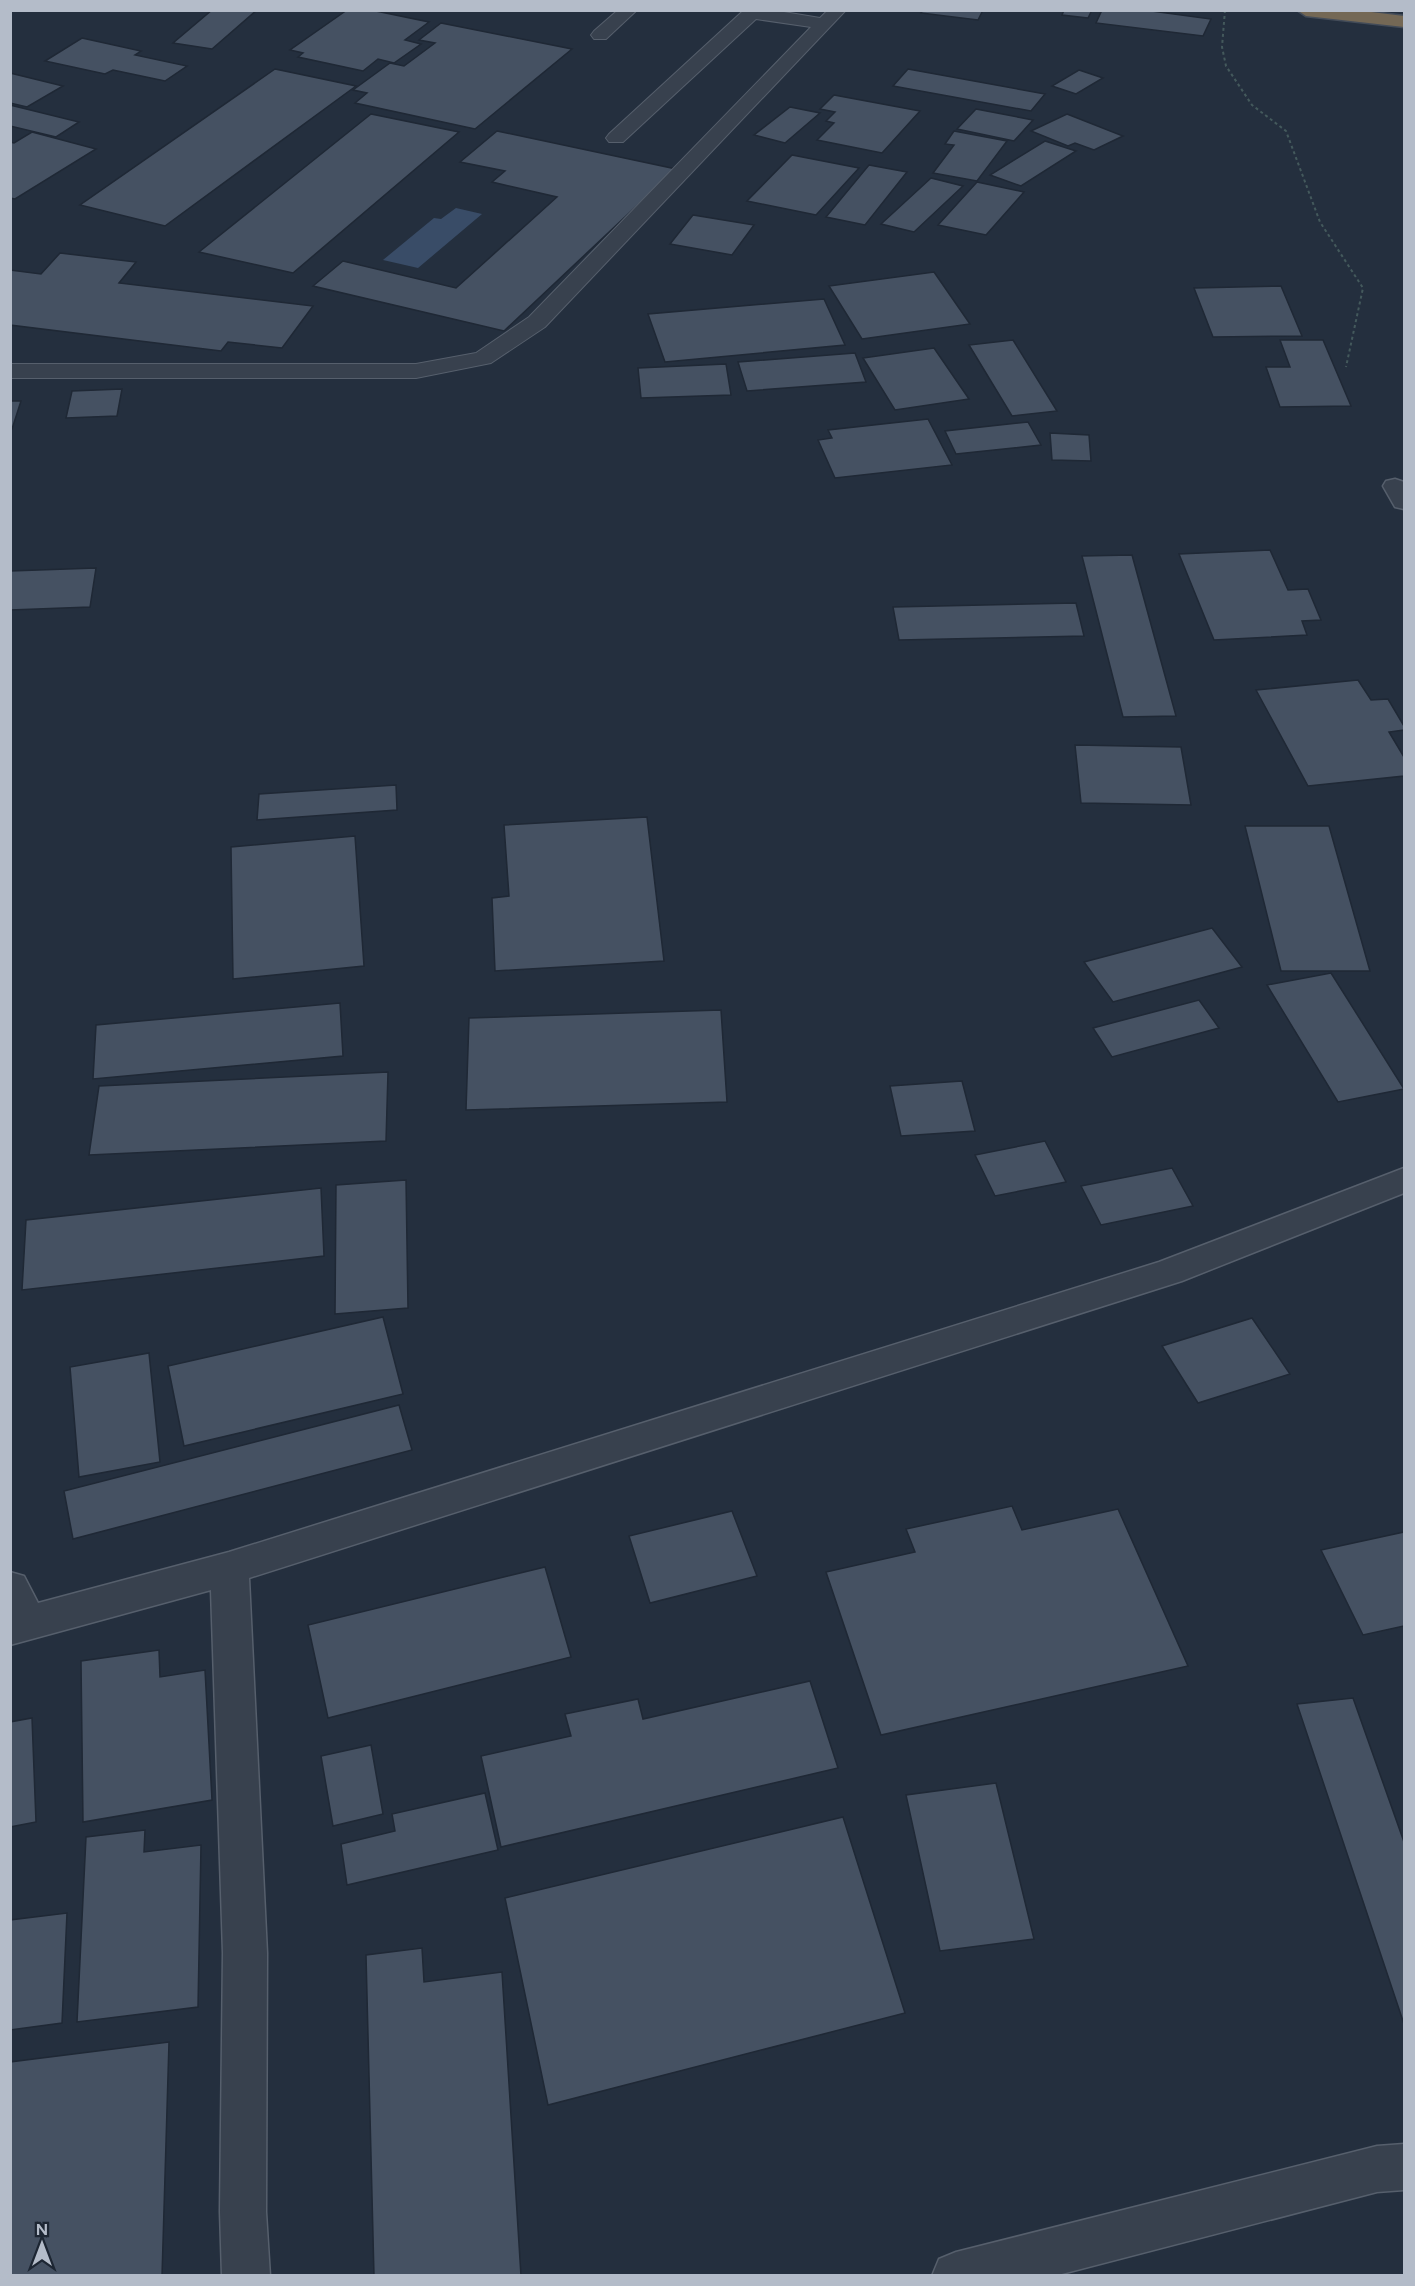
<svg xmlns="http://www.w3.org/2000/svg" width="1415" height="2286" viewBox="0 0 1415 2286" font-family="Figtree,sans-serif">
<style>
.water{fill:#394c67}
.building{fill:#455162;stroke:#1f2835;stroke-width:1.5}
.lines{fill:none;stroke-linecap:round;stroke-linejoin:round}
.lane-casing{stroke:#565f6c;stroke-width:2}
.street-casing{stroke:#565f6c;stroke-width:3}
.highway-casing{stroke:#434c59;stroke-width:3}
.path{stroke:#44595c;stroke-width:2;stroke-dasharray:3 3;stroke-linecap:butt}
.lane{fill:#38414e;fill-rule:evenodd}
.street{fill:#38414e;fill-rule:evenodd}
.highway{fill:#746855;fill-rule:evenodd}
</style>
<rect width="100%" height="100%" fill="#242f3e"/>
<polygon class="water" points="456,208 482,214 418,268 383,260 434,218 441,219"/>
<g class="building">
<polygon points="212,10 257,10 212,49 173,43"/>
<polygon points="347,10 371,10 429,22 405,40 421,44 394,63 378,59 363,71 298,57 303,53 290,50"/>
<polygon points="923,10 983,10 978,20 921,13"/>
<polygon points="1064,10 1092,10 1088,18 1062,15"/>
<polygon points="1102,10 1144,10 1211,19 1203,36 1096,23"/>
<polygon points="441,23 572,49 475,129 355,103 367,93 353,90 390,63 404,66 435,43 419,40"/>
<polygon points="82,38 141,51 135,55 187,66 165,81 113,70 105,74 45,61"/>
<polygon points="275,69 356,86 165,226 80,205"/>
<polygon points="908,69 1045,94 1031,111 893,86"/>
<polygon points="1079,70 1103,78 1076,94 1052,86"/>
<polygon points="10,73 63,86 27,107 10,103"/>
<polygon points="834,95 920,111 882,153 817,140 834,123 826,121 835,112 820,109"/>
<polygon points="10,105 79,122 56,137 10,126"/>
<polygon points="790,107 820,113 785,143 754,135"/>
<polygon points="976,109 1033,120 1014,141 957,129"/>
<polygon points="371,114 459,132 293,273 199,252"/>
<polygon points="1067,114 1123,136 1094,150 1075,143 1068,146 1031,131"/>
<polygon points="497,131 676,169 504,331 313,286 343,261 456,288 557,197 492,182 505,171 460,162"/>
<polygon points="954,131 1007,141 977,181 933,173 954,145 945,144"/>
<polygon points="32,132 96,149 15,199 10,198 10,142 14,143"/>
<polygon points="1045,141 1076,151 1021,186 990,175"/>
<polygon points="792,155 859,168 816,215 747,201"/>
<polygon points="869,165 907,172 865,225 826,217"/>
<polygon points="931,178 963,186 914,232 881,224"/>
<polygon points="977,182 1024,192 986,235 938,225"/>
<polygon points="693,215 754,225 732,255 670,244"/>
<polygon points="60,253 136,262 119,283 313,306 282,348 228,342 221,351 10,325 10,270 41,274"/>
<polygon points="934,272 970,324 862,339 829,286"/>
<polygon points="1281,286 1302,336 1213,337 1194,288"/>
<polygon points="824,299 845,345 665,362 648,314"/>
<polygon points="1013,340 1057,411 1012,416 969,345"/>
<polygon points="1280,340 1323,340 1351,406 1280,407 1266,367 1290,367"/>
<polygon points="934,348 969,399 895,410 863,358"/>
<polygon points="855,353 866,382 747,391 738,362"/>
<polygon points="726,364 731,395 641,398 638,368"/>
<polygon points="122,389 117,416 66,418 72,391"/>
<polygon points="10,401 21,401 12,429 10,429"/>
<polygon points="928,419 952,465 835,478 818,440 832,438 828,430"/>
<polygon points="1028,422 1041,445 956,454 945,431"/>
<polygon points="1050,433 1089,435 1091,461 1052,460"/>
<polygon points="1270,550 1288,590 1308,589 1321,620 1302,621 1307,635 1214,640 1179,554"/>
<polygon points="1132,555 1176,716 1123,717 1082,556"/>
<polygon points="96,568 90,607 10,610 10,571"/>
<polygon points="1076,603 1084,636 899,640 893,607"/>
<polygon points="1358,680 1371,700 1388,699 1404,726 1404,730 1389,732 1404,757 1404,776 1308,786 1256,690"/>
<polygon points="1075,745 1181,747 1191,805 1081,803"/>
<polygon points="396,785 397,810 257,820 259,794"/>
<polygon points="647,817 664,961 495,971 492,898 509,896 504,825"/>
<polygon points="1245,826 1329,826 1370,971 1281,971"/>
<polygon points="355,836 364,966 233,979 231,847"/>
<polygon points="1212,928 1242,967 1113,1002 1084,962"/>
<polygon points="1331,973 1404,1089 1338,1102 1267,985"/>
<polygon points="1199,1000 1219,1028 1112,1057 1093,1028"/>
<polygon points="340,1003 343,1056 93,1079 96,1025"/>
<polygon points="721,1010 727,1102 466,1110 469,1018"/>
<polygon points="388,1072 386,1141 89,1155 99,1086"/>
<polygon points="962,1081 975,1131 901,1136 890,1086"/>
<polygon points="1045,1141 1066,1182 995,1196 975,1155"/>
<polygon points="1172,1168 1193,1206 1101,1225 1081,1186"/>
<polygon points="406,1180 408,1308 335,1314 336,1185"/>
<polygon points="321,1188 324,1256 22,1290 26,1220"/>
<polygon points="383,1317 403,1394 184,1446 168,1366"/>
<polygon points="1252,1318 1290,1374 1198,1403 1162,1346"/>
<polygon points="149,1353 160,1462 79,1477 70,1367"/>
<polygon points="399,1405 412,1450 73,1539 64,1491"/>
<polygon points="1012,1506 1022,1530 1118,1509 1188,1666 881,1735 826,1572 915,1552 906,1529"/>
<polygon points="732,1511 757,1576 650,1603 629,1536"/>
<polygon points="1404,1532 1404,1626 1363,1635 1321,1550"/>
<polygon points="545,1567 571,1657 328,1718 308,1625"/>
<polygon points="159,1650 160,1677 205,1670 212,1800 83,1822 81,1661"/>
<polygon points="810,1681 838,1768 501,1847 481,1756 571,1736 565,1714 638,1699 643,1719"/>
<polygon points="1353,1698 1404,1842 1404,2024 1297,1704"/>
<polygon points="32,1718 36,1822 10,1827 10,1722"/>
<polygon points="371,1745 383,1814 333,1826 321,1756"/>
<polygon points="996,1783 1034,1939 940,1951 906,1795"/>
<polygon points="485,1793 498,1850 347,1885 341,1844 395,1831 392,1814"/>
<polygon points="843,1817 905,2013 548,2105 505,1898"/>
<polygon points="145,1830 144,1852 201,1845 198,2007 77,2022 86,1837"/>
<polygon points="67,1913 62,2023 10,2030 10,1920"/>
<polygon points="422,1948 424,1982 502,1972 521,2276 374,2276 366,1955"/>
<polygon points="169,2042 162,2276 10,2276 10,2062"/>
</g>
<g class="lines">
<defs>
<g id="lane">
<polygon points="618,10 637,10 606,39 594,39 591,35 594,31"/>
<polygon points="744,10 772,10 820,18 828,10 846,10 545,327 491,363 416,378 10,378 10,364 416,364 476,353 529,317 811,27 756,19 623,142 609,142 606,138 609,134"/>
</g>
<g id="street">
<polygon points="1395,479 1404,482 1404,509 1395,507 1383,486 1386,481"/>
<polygon points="1404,1168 1404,1193 1182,1281 249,1578 267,1953 266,2212 270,2276 222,2276 220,2212 223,1953 211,1590 10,1645 10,1572 24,1576 38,1603 229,1552 1159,1262"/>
<polygon points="1404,2144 1404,2190 1377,2192 1054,2276 932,2276 939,2259 956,2252 1377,2146"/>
</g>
<polygon id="highway" points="1297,10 1355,10 1404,16 1404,27 1306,16"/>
</defs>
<use href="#lane" class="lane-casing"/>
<use href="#street" class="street-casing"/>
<use href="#highway" class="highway-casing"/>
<polyline class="path" points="1225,10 1222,47 1226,66 1252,105 1286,131 1320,222 1363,288 1346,367"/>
<use href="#lane" class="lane"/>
<use href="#street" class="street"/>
<use href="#highway" class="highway"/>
</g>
<rect width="1415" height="2286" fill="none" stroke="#b4bcc9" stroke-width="24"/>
<g transform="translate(42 2244)" stroke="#1d2633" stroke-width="4.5" paint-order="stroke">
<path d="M0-4.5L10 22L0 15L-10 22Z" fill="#b4bcc9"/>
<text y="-9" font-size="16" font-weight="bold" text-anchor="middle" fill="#b4bcc9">N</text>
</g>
</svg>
